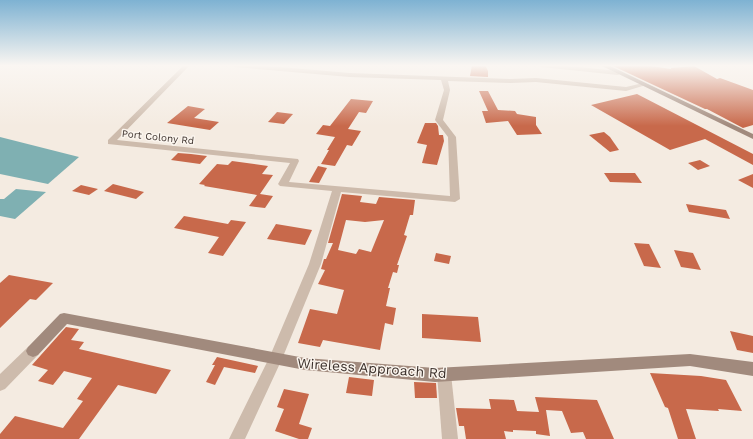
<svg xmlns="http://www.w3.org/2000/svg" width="753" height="439" viewBox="0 0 753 439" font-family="'Work Sans',sans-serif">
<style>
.water{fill:#7fb0b2}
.building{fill:#c8694b;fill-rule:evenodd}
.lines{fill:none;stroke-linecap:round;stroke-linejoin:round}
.street{fill:#cdbbac;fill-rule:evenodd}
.secondary{fill:#a18a7d;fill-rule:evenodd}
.labels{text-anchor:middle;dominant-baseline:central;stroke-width:3;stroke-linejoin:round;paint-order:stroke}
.far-street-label{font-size:10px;fill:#3b302b;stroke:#fbf5ee}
.near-street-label{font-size:14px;fill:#3b302b;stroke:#fbf5ee}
</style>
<rect width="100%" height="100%" fill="#f4ebe1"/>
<g class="water">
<polygon points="0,137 79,157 48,184 0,174"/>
<polygon points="16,189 46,192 15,219 0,216 0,199 4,199"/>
</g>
<g class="building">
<polygon points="472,65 485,65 488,71 488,77 470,76"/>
<polygon points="611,65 644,65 671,69 671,68 694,66 717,79 720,78 753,90 753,125 743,128 707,109 705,109"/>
<polygon points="479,91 488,91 498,110 515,111 517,114 536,117 536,125 542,134 517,135 508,121 486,123 482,111 488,111"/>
<polygon points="637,94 753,154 753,165 705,139 670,150 591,105"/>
<polygon points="351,99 373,101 366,113 359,112 348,129 361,131 352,146 347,145 335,166 321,164 329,150 327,150 335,137 316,134 323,125 330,126"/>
<polygon points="188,106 205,109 194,118 219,122 210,130 167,123"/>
<polygon points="277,112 293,114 284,124 268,122"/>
<polygon points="425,123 436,123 438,126 439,135 443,135 444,141 437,165 422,163 427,145 417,143"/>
<polygon points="604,132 610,137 619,150 610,152 589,135"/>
<polygon points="178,153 191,154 207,156 200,164 171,160"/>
<polygon points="700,160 710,166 698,170 688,163"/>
<polygon points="232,161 268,166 262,174 273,175 260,194 273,196 265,208 249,206 257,195 204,186 205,185 199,184 217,164 228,165"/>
<polygon points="318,166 327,168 319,183 309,182"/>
<polygon points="604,173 635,173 642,183 610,182"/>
<polygon points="753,174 753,188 738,180"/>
<polygon points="113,184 144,192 136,199 104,191"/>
<polygon points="81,185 98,189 89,195 72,191"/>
<path d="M342,194l20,2 -2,6 16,2 3,-7 36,3 -2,15h-3l-6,20 3,1 -10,29h2l-2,8 -4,-1 -5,16h2l-4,18 10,2 -3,17 -8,-2 -5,27 -57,-10 -3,7 -22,-4 12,-34 27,5 7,-24 -26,-6 7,-14 -4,-1 3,-10h2l7,-16h-5zM346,220l19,2 19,-2 -13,32 -12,-3 -3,5 -18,-4z"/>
<polygon points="686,204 726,210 730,219 689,212"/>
<polygon points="184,216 228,224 231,220 246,222 223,256 208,253 219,237 174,228"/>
<polygon points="276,224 312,230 305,245 267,239"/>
<polygon points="634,243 649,244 661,268 644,266"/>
<polygon points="674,250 693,253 701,270 681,267"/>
<polygon points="436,253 451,256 449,264 434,261"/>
<polygon points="9,275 53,283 36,300 30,299 0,328 0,283"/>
<polygon points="422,314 478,317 481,342 422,338"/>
<polygon points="66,327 79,329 71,340 84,342 79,349 171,370 156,394 118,385 79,439 0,439 0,434 15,416 63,428 83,401 77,399 92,378 64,371 53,385 38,381 48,370 32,365"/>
<polygon points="730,331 753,336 753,353 737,350"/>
<polygon points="217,357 258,366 255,373 224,367 215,385 206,382 215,365 212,365"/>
<polygon points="650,373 701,376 726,380 742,411 718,409 719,411 686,409 696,439 678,439 668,408 665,407"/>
<polygon points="349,377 374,380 372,396 346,393"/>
<polygon points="414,382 436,383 437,398 415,398"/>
<polygon points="284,389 309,394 299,424 312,428 308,439 299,439 275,431 284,409 277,407"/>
<polygon points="535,397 597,400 614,439 586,439 583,432 571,433 562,411 546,410 550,436 536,434 536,431 513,430 513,432 504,431 506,439 466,439 464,426 459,426 456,408 491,409 489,399 514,400 517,411 539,412"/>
</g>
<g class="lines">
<g class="street">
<polygon points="184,65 190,65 117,140 298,159 299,161 289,182 450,196 448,137 435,120 444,90 441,80 350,77 235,67 232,65 256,65 350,73 510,79 536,78 626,87 643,83 646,85 626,91 536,82 510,83 448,81 450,90 443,120 456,137 460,199 455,202 341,192 321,264 282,359 245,439 229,439 270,356 309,264 332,191 280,186 278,184 290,163 108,144 108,140"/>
<polygon points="538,65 558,65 618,71 621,73 618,75 541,67"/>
<polygon points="33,345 38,347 40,351 38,355 5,389 0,391 0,374 28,347"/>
<polygon points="444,367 449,369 451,374 458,439 442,439 437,374 439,369"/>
</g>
<g class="secondary">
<polygon points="600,65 608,65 753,134 753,139"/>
<polygon points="64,313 305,358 435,368 690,354 753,362 753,376 690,366 435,382 305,370 67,324 38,355 33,357 28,355 26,351 28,347 60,314"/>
</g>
</g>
<linearGradient id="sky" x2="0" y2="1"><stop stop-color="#7eb2d2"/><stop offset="0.52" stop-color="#faf6f2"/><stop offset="1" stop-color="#faf6f2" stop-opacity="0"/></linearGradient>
<rect width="753" height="126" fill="url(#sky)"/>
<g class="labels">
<g class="far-street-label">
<text transform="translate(158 137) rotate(6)">Port Colony Rd</text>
</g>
<g class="near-street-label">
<text transform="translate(372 368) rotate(4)">Wireless Approach Rd</text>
</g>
</g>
</svg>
